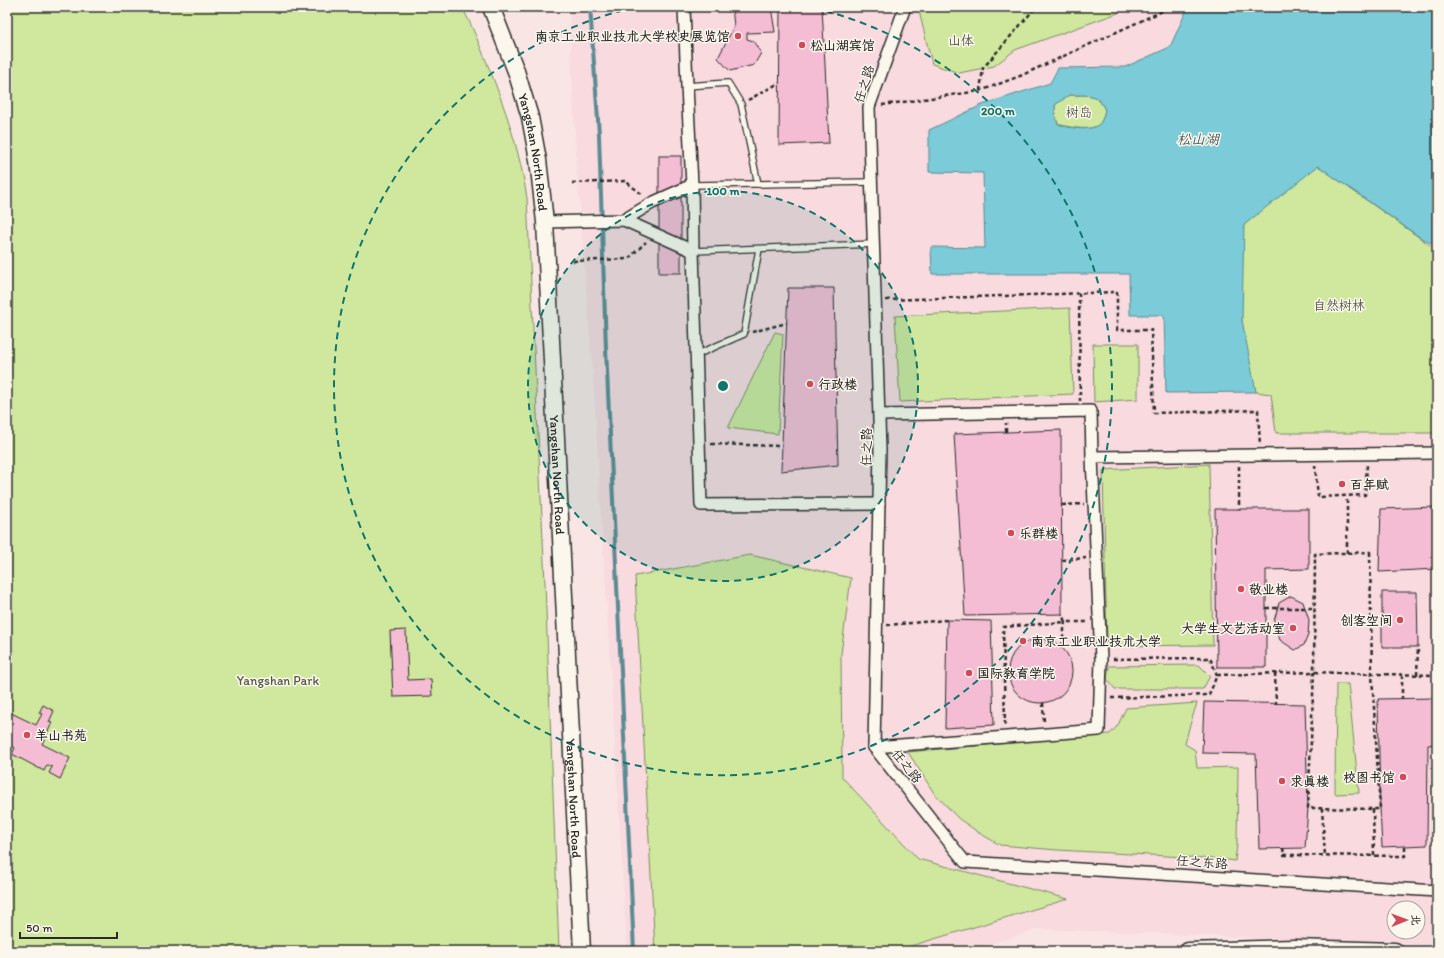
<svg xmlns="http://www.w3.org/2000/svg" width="1444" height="958" viewBox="0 0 1444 958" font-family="Itim,'LXGW WenKai TC',sans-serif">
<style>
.built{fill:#f8dadf;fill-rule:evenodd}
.green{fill:#cfe89e;stroke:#7d8a64}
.water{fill:#7bcbd8;stroke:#5b8b93;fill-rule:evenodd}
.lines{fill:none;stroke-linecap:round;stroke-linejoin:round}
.stream{stroke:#5b8b93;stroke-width:4}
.building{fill:#f5bdd3;stroke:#2b2b2b}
.lane-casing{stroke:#2b2b2b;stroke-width:8}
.street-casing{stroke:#2b2b2b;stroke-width:14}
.secondary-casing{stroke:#2b2b2b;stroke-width:19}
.path{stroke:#2b2b2b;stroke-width:2.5;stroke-dasharray:4 3;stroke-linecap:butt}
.lane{stroke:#fbf7ec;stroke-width:5.5}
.street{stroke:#fbf7ec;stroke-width:11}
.secondary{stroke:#fbf7ec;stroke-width:16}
.ring{fill:none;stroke:#0f766e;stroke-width:2;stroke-dasharray:7 5}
.poi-dot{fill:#d1495b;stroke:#fbf7ec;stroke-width:1.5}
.labels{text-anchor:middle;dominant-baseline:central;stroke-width:3;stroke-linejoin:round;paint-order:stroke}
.poi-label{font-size:13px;font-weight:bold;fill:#2b2b2b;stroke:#fbf7ec;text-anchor:start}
.park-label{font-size:13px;fill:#545a48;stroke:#fbf7ec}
.street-label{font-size:13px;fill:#2b2b2b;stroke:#fbf7ec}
.water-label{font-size:14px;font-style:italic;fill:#435b5f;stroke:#fbf7ec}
.centre{fill:#0f766e;stroke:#fbf7ec;stroke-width:2}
.ring-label{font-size:12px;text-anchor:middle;font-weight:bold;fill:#0f766e;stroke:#fbf7ec;stroke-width:3;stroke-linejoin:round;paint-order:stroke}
</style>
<rect width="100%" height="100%" fill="#f9e6e4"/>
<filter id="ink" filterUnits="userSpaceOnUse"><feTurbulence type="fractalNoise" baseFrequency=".025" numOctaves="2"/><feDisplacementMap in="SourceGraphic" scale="8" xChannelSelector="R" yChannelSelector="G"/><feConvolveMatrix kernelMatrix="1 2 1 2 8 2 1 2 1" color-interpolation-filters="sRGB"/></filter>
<g filter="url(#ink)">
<path class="built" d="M569,7h868v938l-398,-16 -71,22h-341l-34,-578 -17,-215zM1394,908h24v24h-24z"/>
<g class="green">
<path d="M7,7h455c10,18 17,37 25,56 18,44 33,88 40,135l18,385 14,368h-552z"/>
<polygon points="918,7 1124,7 1118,13 1015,50 994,66 959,73 932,64"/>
<path d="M1069,95c17,1 27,-4 36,15 -1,3 -2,9 -4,12 -7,11 -33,5 -43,2l-3,-9v-10z"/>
<polygon points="1318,166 1437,250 1437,433 1276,433 1271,394 1256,392 1245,349 1236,262 1244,225 1275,197"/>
<polygon points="1070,308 1073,394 900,402 895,316"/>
<polygon points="775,332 783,334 778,434 728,428"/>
<polygon points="1093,344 1138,344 1138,399 1094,402"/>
<polygon points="1209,464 1213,645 1107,646 1103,470"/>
<polygon points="750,555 851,578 841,654 842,777 918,859 1068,899 894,951 655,951 635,576"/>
<polygon points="1199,665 1210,676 1203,689 1115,689 1107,679 1109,666"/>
<polygon points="1336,684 1348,684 1359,793 1335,794"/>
<polygon points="1197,703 1189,728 1185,744 1195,750 1197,768 1238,767 1237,845 1235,861 1222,859 1057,850 1000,845 981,834 959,819 934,793 908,752 1110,734 1118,725 1126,708"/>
</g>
<path class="water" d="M1188,7h249v239l-16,-8 -103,-72 -74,59 -2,95 14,72 -90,1 -2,-78h-34l-1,-41h-197l-1,-27 54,1 -2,-75 -54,-1v-42l53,-25 68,-22 8,-15 67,-1 45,-20zM1069,95c17,1 28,-4 36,15 -1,3 -2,9 -4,12 -7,11 -33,6 -43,2l-3,-9v-10z"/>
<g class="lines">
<polyline class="stream" points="590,7 599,134 606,349 634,951"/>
</g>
<g class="building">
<polygon points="732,7 771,7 775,32 747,33 747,39 753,41 761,53 754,65 730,71 718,58 734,26"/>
<polygon points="780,7 822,7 829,143 779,145"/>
<rect x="659" y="156" width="22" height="117"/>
<polygon points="788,288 834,288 838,465 781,471"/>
<polygon points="1061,430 1062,614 965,616 954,434"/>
<polygon points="1437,507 1437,658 1436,569 1379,572 1381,509"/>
<polygon points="1215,509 1309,509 1309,569 1266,570 1266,667 1217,667"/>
<polygon points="1382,592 1417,592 1418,647 1382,647"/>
<polygon points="1291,596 1303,602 1309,620 1308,635 1304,645 1295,650 1280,640 1274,621 1279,603"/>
<polygon points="947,620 991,621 994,725 945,728"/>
<polygon points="406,630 408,680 431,679 432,696 393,697 390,631"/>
<circle cx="1040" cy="671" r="32"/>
<polygon points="1437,698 1437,744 1428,745 1427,845 1382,847 1380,809 1378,699"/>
<polygon points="1204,702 1305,704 1308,808 1305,848 1259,849 1256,754 1202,753"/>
<polygon points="43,705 54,711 49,722 52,723 42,744 70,758 60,779 49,773 52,767 47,765 44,771 12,754 15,748 7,744 7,711 36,725 42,714 39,713"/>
</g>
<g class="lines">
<defs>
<g id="lane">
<polyline points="687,86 728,83 741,104 758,184"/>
<polyline points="692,185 872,182"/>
<polyline points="693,251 874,244"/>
<polyline points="696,355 744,334 759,249"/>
</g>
<g id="street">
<polyline points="684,7 687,86 692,185 693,251 701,505 879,504"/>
<polyline points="905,7 869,107 880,450 874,747 965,862 1437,891"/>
<polyline points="624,220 652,203 692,185"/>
<polyline points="545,222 624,220 693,251"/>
<polyline points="880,415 1091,411 1092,457 1437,453"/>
<polyline points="874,747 1099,730 1101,659 1092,457"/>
</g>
<g id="secondary">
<path id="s1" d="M491,7l25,64 14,46 8,43 7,62 37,729"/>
<polyline points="1188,951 1294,948 1395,951"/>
</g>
</defs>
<use href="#lane" class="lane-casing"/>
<use href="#street" class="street-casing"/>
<use href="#secondary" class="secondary-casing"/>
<g class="path">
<polyline points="980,91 983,68 1036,7"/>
<polyline points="748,100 779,83"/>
<polyline points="882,105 980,91 1020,76 1167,9 1168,7"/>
<polyline points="572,183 625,181 643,195"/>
<polyline points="573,261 628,259 646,242"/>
<polyline points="1079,293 1080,401"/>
<polyline points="886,300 1117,292 1117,330 1151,330 1154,413 1258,410 1260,445"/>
<polyline points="752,332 787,323"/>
<polyline points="1006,432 1006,423"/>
<polyline points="711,444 782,446"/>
<polyline points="1315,465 1318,497 1365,495 1367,465"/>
<polyline points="1239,466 1239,509"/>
<polyline points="1062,505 1084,504"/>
<polygon points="1370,552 1372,674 1380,809 1308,808 1314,672 1315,554"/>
<polyline points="1347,553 1347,497"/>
<polyline points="1062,560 1086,558"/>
<polyline points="1266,608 1315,608"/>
<polyline points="887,625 947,620"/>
<polyline points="1062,646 1065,622 1089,622"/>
<polyline points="1275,673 1276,704"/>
<polyline points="1217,675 1314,672 1372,674 1437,675"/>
<polyline points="1402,675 1402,699"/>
<polyline points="1417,675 1418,647"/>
<polyline points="1111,698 1209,695 1217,675 1210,658 1111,659"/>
<polyline points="1043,703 1044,723"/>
<polyline points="1005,725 1003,627 1065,622 1062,614"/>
<polyline points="1322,808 1325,856"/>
<polyline points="1373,809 1374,856"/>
<polyline points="1283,848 1284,855 1405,856 1405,846"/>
</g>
<use href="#lane" class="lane"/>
<use href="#street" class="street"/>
<use href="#secondary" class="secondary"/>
</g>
</g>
<circle cx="723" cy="386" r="195" fill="#0f766e" fill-opacity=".12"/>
<g class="ring">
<circle cx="723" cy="386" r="195"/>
<path d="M814 8A389 389 0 1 1 632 8"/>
</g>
<g class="poi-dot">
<circle cx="738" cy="36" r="4"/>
<circle cx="802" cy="45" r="4"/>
<circle cx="810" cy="384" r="4"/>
<circle cx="1342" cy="484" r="4"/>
<circle cx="1011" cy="533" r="4"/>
<circle cx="1241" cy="589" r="4"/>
<circle cx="1400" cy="620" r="4"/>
<circle cx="1293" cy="628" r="4"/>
<circle cx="1023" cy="641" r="4"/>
<circle cx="969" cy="673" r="4"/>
<circle cx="27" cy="735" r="4"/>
<circle cx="1403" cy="777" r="4"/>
<circle cx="1282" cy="781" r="4"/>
</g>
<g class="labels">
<g class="poi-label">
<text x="730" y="36" text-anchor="end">南京工业职业技术大学校史展览馆</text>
<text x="810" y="45">松山湖宾馆</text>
<text x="818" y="384">行政楼</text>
<text x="1350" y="484">百年赋</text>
<text x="1019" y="533">乐群楼</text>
<text x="1249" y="589">敬业楼</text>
<text x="1392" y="620" text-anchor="end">创客空间</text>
<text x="1285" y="628" text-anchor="end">大学生文艺活动室</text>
<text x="1031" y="641">南京工业职业技术大学</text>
<text x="977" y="673">国际教育学院</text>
<text x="35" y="735">羊山书苑</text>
<text x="1395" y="777" text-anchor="end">校图书馆</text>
<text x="1290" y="781">求真楼</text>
</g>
<g class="park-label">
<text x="961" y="40">山体</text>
<text x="1079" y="112">树岛</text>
<text x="1339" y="305">自然树林</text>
<text x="278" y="680">Yangshan Park</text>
</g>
<g class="street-label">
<text transform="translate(864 84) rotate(-73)">任之路</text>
<text stroke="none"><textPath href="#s1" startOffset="152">Yangshan North Road</textPath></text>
<text transform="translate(866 447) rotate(-90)">任之路</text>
<text stroke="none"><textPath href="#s1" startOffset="476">Yangshan North Road</textPath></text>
<text transform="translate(907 766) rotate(51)">任之路</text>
<text stroke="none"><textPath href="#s1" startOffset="800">Yangshan North Road</textPath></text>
<text transform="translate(1202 862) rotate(4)">任之东路</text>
</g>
<g class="water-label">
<text x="1198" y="139">松山湖</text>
</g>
</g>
<circle cx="723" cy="386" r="6" class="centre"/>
<g class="ring-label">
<text x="998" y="115">200 m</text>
<text x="723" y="195">100 m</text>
</g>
<rect width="1444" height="958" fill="none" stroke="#fbf7ec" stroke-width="24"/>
<rect x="12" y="12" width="1420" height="934" fill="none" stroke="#2b2b2b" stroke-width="1.5" filter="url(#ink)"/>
<g transform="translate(1406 920) rotate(89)"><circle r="19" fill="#fbf7ec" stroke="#a8a59f"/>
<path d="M0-3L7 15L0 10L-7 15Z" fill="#d1495b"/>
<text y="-6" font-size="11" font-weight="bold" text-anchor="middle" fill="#2b2b2b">北</text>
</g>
<path d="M20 932v6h97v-6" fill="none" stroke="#2b2b2b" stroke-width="2"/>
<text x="26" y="932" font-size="12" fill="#2b2b2b" stroke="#fbf7ec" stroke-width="3" paint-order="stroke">50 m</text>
</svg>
